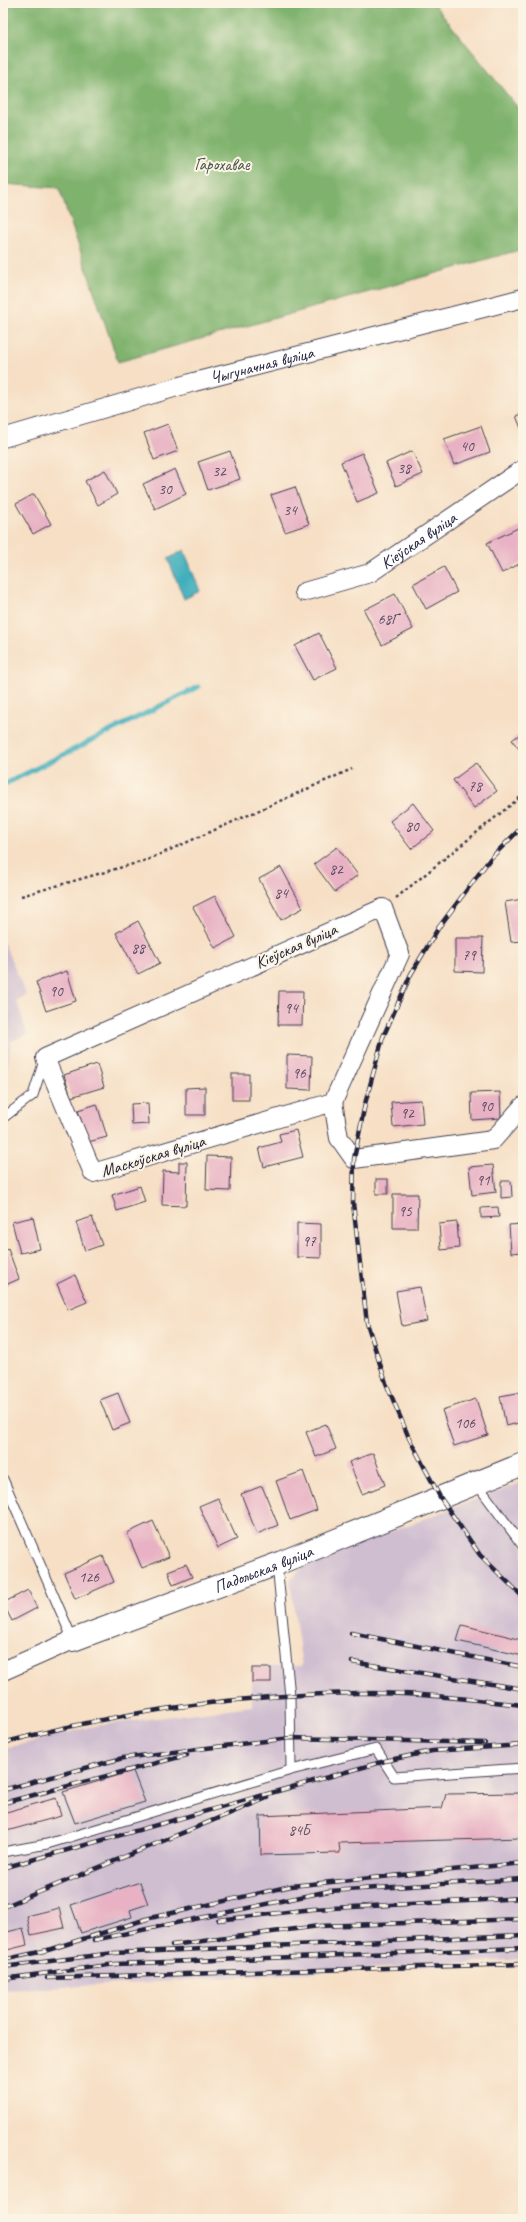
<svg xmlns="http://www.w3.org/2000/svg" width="526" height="2222" viewBox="0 0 526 2222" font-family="Caveat,sans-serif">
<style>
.industrial{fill:#cfbdd0}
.forest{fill:#7fb26d;stroke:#506a54}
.water{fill:#40afbc;stroke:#31687c}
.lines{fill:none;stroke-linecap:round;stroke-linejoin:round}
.stream{stroke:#40afbc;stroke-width:5}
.building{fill:#e8b2c4}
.service-casing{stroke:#423e50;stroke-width:11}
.minor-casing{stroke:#423e50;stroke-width:20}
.tertiary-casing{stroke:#423e50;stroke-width:24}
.path{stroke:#423e50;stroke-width:2.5;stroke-dasharray:3 3;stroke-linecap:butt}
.service{stroke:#fff;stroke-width:9}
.minor{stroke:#fff;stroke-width:18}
.tertiary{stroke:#fff;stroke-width:22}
.rail-casing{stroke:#22223b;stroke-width:4.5}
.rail{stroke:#fcf5e5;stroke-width:3;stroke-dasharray:9;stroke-linecap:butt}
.labels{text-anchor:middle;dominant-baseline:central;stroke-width:4;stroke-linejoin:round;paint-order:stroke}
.number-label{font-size:15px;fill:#54465d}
.park-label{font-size:17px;fill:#48564f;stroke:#fcf5e5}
.street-label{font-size:17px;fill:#22223b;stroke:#fcf5e5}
</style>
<rect width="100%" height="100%" fill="#fcf5e5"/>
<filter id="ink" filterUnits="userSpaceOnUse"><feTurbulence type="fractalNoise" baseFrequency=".025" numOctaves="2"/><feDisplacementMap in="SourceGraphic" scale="8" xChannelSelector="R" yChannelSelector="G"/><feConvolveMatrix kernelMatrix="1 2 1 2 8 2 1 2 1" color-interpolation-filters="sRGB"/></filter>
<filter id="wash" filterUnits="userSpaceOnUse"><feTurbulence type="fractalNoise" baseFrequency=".012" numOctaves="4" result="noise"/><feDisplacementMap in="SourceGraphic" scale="16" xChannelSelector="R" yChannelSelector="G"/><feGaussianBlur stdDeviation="0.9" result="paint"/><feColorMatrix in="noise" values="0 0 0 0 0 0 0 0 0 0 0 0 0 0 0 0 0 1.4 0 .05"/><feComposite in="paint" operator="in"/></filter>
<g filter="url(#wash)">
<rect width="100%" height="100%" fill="#f6dfc5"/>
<g class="industrial">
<polygon points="3,941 26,995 17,1001 27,1034 11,1042 3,1095"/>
<polygon points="523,1482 523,1959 126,1984 3,1990 3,1749 94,1726 252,1706 252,1668 302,1666 290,1581 304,1564"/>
</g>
<polygon class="forest" points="3,3 433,3 523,114 523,249 118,362 59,188 3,184"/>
<polygon class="water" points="184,550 200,591 184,599 168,559"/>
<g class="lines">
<polyline class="stream" points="3,785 198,687"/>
</g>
<g id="blocks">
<g class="building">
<polygon points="523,413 523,433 516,416"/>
<polygon points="168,424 178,451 154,460 144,433"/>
<polygon points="481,426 490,452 454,465 444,439"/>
<polygon points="230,451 240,479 208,490 198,462"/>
<polygon points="412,451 423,474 396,486 386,463"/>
<polygon points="362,453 379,493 357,502 341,462"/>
<polygon points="175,469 186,494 155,509 143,484"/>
<polygon points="105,470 117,494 98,505 85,481"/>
<polygon points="295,487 309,524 285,532 271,495"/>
<polygon points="34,494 51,524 33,534 16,504"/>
<polygon points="522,526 523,562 502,573 487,543"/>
<polygon points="444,567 457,592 426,609 413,584"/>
<polygon points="395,594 413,629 382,645 364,610"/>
<polygon points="319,633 337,668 313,680 295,646"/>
<polygon points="523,732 523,754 512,740"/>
<polygon points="476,763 497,791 474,808 453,780"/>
<polygon points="413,803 434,831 411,849 390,821"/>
<polygon points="337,847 358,875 335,892 314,864"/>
<polygon points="281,867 303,908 281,920 259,879"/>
<polygon points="215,896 236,937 215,948 193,907"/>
<polygon points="523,899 523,941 511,942 505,902"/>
<polygon points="138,921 160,963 138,974 116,933"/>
<polygon points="455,938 483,938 482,972 455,971"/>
<polygon points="67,971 76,1001 46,1011 36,982"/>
<polygon points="279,991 303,991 302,1025 278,1025"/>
<polygon points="287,1055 312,1056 311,1090 287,1089"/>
<polygon points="97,1064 104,1087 71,1097 64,1075"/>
<rect x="232" y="1074" width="17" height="26"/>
<polygon points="205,1087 205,1115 186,1115 186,1088"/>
<polygon points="500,1092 501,1118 472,1120 471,1093"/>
<polygon points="421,1100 423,1124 393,1127 391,1102"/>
<polygon points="148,1103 149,1124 132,1125 131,1104"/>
<polygon points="97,1104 107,1137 88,1142 78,1110"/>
<polygon points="296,1130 303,1157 264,1167 259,1148 281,1142 279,1134"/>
<polygon points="207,1156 231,1157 230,1191 206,1190"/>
<polygon points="179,1162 187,1162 186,1206 162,1205 163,1171 179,1172"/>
<polygon points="493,1165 496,1192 472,1195 469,1167"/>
<rect x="376" y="1179" width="12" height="15"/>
<polygon points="501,1181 511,1181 512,1197 501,1198"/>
<polygon points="140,1186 145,1202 117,1211 112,1195"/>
<polygon points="393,1194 418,1194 417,1228 393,1228"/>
<polygon points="498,1207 499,1217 481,1218 481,1208"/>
<polygon points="33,1217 40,1249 20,1253 12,1222"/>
<polygon points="92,1217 102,1245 85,1251 76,1222"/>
<polygon points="457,1222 459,1248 441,1250 439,1224"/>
<polygon points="297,1223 321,1224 321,1258 297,1257"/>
<polygon points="523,1224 523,1252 511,1253 509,1225"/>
<polygon points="8,1249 19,1279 3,1286 3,1251"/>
<polygon points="75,1275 87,1302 68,1310 57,1284"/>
<polygon points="420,1287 427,1321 402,1326 396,1291"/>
<polygon points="523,1392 523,1422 506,1426 500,1396"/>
<polygon points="118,1393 130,1423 112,1430 100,1400"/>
<polygon points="476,1399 488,1435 454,1446 442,1410"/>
<polygon points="326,1424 336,1449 316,1457 306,1432"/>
<polygon points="373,1453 385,1485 362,1494 349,1462"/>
<polygon points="303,1471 317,1510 290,1520 276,1481"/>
<polygon points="262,1486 278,1525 257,1534 241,1494"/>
<polygon points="218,1498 237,1539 218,1548 199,1506"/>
<polygon points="153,1521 169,1557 142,1568 127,1533"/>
<polygon points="103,1556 114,1582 75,1599 64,1573"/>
<polygon points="186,1564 192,1577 173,1585 168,1571"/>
<polygon points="28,1590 37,1608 12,1621 3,1603"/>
<polygon points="462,1625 523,1640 523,1656 457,1641"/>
<rect x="252" y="1668" width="19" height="14"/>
<polygon points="133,1771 145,1802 75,1823 63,1792"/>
<polygon points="523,1793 523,1838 339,1843 340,1853 261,1855 260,1816 442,1808 446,1794"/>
<polygon points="56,1798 61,1816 3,1832 3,1813"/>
<polygon points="140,1882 148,1904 130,1910 132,1917 81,1933 71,1905"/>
<polygon points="59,1908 64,1928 31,1935 27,1916"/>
<polygon points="23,1928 27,1945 3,1951 3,1933"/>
</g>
</g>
</g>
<g filter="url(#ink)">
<use href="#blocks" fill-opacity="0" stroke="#423e50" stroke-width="1"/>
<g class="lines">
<defs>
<g id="service">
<polyline points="3,1118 33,1095 44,1061"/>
<polyline points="3,1479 73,1640"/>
<polyline points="477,1484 523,1546"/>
<polyline points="277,1564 290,1696 291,1770"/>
<polyline points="3,1852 47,1844 291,1770 376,1749 394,1777 523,1768"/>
</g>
<g id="minor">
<path id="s1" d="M3,438l191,-56 329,-84"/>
<path id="s2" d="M304,592l66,-19 153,-104"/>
<polygon points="383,908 400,954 333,1102 93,1173 45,1058"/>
<polyline points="333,1102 339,1138 354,1159 493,1140 523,1106"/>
<polyline points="3,1671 73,1640"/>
</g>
<g id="tertiary">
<path id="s3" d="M73,1640l204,-76 246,-100"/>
</g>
</defs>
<use href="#service" class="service-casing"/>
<use href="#minor" class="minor-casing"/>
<use href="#tertiary" class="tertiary-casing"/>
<g class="path">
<polyline points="21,896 147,860 352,769"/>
<polyline points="396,898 523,795"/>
</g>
<use href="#service" class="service"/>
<use href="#minor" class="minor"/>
<use href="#tertiary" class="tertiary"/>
<defs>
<g id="rail">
<polyline points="523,826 490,859 439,927 411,974 383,1037 365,1104 354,1159 353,1203 367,1323 386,1383 409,1438 440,1497 480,1555 523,1597"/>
<polyline points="351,1633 523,1667"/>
<polyline points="352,1662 523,1689"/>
<path d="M3,1743c114,-31 235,-48 354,-50 55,-1 111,6 166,12"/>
<polyline points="3,1790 123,1758 291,1738 485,1743"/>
<polyline points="3,1803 187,1755"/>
<polyline points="3,1868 385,1761 432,1751 523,1745"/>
<polyline points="3,1907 267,1798"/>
<polyline points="218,1920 313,1909 523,1898"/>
<polyline points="94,1940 329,1891 523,1879"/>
<polyline points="172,1945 319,1926 523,1919"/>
<polyline points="3,1960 48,1950 150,1918 291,1886 523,1863"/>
<polyline points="3,1967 114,1953 523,1935"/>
<polyline points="47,1978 523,1964"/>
<polyline points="3,1979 116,1964 523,1948"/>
</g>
</defs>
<use href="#rail" class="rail-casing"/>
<use href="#rail" class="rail"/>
</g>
</g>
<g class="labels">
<g class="number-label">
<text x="467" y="446">40</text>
<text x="404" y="468">38</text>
<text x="219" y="471">32</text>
<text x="165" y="489">30</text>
<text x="290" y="510">34</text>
<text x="388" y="619">68Г</text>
<text x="475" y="786">78</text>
<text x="412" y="826">80</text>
<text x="336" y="869">82</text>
<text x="281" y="893">84</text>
<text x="138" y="948">88</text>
<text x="469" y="955">79</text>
<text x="56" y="991">90</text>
<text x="291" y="1008">94</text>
<text x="299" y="1073">96</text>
<text x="486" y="1106">90</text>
<text x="407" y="1113">92</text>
<text x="483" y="1180">91</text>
<text x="405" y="1211">95</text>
<text x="309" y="1241">97</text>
<text x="465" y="1423">106</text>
<text x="89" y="1577">126</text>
<text x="299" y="1830">84Б</text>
</g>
<g class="park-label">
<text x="222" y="164">Гарохавае</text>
</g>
<g class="street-label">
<text stroke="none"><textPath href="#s1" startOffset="269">Чыгуначная вуліца</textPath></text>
<text stroke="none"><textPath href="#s2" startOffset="127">Кіеўская вуліца</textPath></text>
<text transform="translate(296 946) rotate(-24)">Кіеўская вуліца</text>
<text transform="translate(153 1156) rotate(-17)">Маскоўская вуліца</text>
<text stroke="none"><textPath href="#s3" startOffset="203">Падольская вуліца</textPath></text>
</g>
</g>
<rect width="526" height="2222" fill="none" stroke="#fcf5e5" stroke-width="16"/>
</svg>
